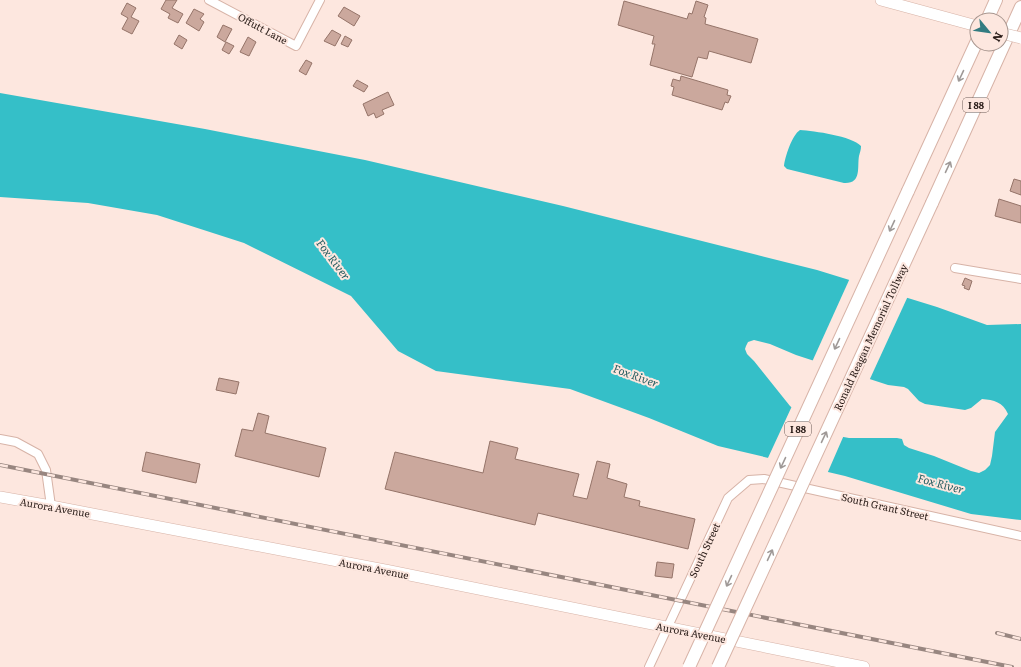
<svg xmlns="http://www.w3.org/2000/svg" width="1021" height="667" viewBox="0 0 1021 667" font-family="Literata,serif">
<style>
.water{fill:#35bfc8;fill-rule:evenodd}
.pier{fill:#fde7df}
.building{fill:#cba89d;stroke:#957469}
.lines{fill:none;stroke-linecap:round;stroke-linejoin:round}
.minor-casing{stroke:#d7b3a7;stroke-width:10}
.major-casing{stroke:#d7b3a7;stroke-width:12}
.highway-casing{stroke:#d7b3a7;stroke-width:14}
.minor{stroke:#fff;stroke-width:8}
.major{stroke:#fff;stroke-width:11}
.highway{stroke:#fff;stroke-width:12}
.rail-casing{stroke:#988680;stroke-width:4}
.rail{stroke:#fde7df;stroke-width:2.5;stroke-dasharray:8;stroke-linecap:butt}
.major-bridge-casing{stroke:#d7b3a7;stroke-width:12;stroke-linecap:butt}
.highway-bridge-casing{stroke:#d7b3a7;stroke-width:14;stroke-linecap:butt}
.major-bridge{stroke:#fff;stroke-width:11}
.highway-bridge{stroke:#fff;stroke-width:12}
.oneway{stroke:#9f9997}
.labels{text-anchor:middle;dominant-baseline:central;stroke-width:4;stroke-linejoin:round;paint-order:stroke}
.shield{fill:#fde7df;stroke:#695954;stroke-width:1}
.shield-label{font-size:9px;font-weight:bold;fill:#291c18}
.street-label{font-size:10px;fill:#291c18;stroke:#fde7df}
.water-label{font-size:11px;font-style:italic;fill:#235a5e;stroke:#fde7df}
</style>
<rect width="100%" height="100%" fill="#fde7df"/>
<g class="water">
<path d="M0,93l205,36 160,31 198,46 254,64 120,37 50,18 34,-1v196l-50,-6 -126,-38 -127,-30 -69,-28 -79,-29 -134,-18 -38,-20 -47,-55 -107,-53 -87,-28 -69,-12 -88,-6zM754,340l16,4 26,11 92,30 16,2 4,2 11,12 6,3 40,6 6,-2 11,-9c12,1 21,3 26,15l-13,18 -3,24 -2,9 -5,5 -6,3 -8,-2 -37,-15 -25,-8 -5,-3 -2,-6 -5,-1h-48l-11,-2 -39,-23 -9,-7 -36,-45 -7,-7 -2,-5 1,-3 2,-4z"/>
<path d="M800,130c14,1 52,6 61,16 0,4 -1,6 -2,10 -2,11 3,28 -15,27l-57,-14 -3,-3c1,-9 8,-31 16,-36z"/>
</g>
<g class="pier">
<polygon points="850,278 908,296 869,381 812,362"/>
<polygon points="792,406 812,420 839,434 844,435 827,474 767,460"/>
</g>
<g class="building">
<polygon points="166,0 177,0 172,8 183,14 178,23 168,18 170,14 161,9"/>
<polygon points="624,1 687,19 689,13 692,14 696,1 708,5 704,17 706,18 705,24 758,39 751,63 709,51 707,59 698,57 692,77 650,65 655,44 652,44 654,36 618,25"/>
<polygon points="127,3 136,8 131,17 139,21 132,34 122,29 128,18 121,14"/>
<polygon points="344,7 360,16 354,26 338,16"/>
<polygon points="194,9 204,14 200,19 204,22 199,31 186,23"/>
<polygon points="223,25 232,29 225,42 217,37"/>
<polygon points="332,30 341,35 335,46 324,41"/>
<polygon points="179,35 187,40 182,49 174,44"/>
<polygon points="345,36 352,40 348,47 341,44"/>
<polygon points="248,37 256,42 249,56 240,52"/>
<polygon points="226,42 234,46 229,54 222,50"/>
<polygon points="306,60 312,63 306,75 299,71"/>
<polygon points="681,76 728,90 727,95 731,96 728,103 725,102 722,110 672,95 674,87 671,86 673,79 680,81"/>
<polygon points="357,80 368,86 364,92 353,86"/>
<polygon points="388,92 394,105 382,110 384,114 376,118 374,113 368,116 363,104"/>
<polygon points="1014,179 1021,181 1021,195 1010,191"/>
<polygon points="999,199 1021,206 1021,223 995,216"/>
<polygon points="965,278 972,281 969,290 964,288 965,286 962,285"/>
<polygon points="219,378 239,382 236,394 216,390"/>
<polygon points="258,413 269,416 265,433 326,448 319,477 235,456 242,429 253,431"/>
<polygon points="490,441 518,448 515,459 579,474 573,496 587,499 597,461 610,464 607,478 627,484 624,497 640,501 639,506 695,519 688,549 538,513 535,525 385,489 395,452 483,473"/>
<polygon points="146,452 200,464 196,483 142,471"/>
<polygon points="657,562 674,564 672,578 655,576"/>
</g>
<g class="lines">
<defs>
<g id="minor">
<polyline points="209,0 296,46 320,0"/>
<polyline points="955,268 1021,279"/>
<polyline points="0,439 16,442 38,454 46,470 51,506"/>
<polyline points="649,667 728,498 749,480 764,479 1021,536"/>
</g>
<g id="major">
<polyline points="881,0 977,26"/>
<polyline points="0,497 51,506 390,571 864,667"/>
</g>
<g id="highway">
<polyline points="987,20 996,0"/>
<polyline points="908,191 977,41"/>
<polyline points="932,203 1021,7"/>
</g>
</defs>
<use href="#minor" class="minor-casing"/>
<use href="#major" class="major-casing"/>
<use href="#highway" class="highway-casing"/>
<use href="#minor" class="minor"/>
<use href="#major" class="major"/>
<use href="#highway" class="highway"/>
<defs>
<g id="rail">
<polyline points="0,465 1012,667"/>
<polyline points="997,633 1021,639"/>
</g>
</defs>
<use href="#rail" class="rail-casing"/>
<use href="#rail" class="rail"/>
<defs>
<polyline id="major-bridge" points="1001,33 1021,38"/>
<g id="highway-bridge">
<polyline points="689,667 908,191"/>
<polyline points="718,667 932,203"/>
</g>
</defs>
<use href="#major-bridge" class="major-bridge-casing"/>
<use href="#highway-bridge" class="highway-bridge-casing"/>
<use href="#major-bridge" class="major-bridge"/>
<use href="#highway-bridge" class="highway-bridge"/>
</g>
<defs><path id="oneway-shaft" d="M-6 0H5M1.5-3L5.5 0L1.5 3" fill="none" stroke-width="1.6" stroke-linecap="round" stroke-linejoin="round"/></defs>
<g class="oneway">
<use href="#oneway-shaft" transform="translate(961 76) rotate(115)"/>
<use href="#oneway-shaft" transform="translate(948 167) rotate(-65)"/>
<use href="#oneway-shaft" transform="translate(892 226) rotate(115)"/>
<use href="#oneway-shaft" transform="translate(837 344) rotate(115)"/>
<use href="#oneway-shaft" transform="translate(824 437) rotate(-65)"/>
<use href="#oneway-shaft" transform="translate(783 463) rotate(115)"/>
<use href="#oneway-shaft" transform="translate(770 555) rotate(-65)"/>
<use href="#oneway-shaft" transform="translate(729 581) rotate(115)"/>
</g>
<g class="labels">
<g class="shield">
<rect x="963" y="98" width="26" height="14" rx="3"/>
<rect x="785" y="422" width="26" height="14" rx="3"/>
</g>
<g class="shield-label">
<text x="976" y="105">I 88</text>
<text x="798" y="429">I 88</text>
</g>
<g class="street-label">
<text transform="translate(263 28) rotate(28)">Offutt Lane</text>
<text transform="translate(870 337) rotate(-65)">Ronald Reagan Memorial Tollway</text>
<text transform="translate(885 506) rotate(13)">South Grant Street</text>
<text transform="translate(55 507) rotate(10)">Aurora Avenue</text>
<text transform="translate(704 550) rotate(-65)">South Street</text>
<text transform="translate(374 568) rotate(11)">Aurora Avenue</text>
<text transform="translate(691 632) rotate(11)">Aurora Avenue</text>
</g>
<g class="water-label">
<text transform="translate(334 259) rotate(53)">Fox River</text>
<text transform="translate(636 375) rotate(20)">Fox River</text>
<text transform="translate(941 483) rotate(15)">Fox River</text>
</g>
</g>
<g transform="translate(989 32) rotate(119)"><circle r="19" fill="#fde7df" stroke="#a8968f"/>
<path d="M0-3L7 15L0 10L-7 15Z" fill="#337c81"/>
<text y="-6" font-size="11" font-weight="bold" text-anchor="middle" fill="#291c18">N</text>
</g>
</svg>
